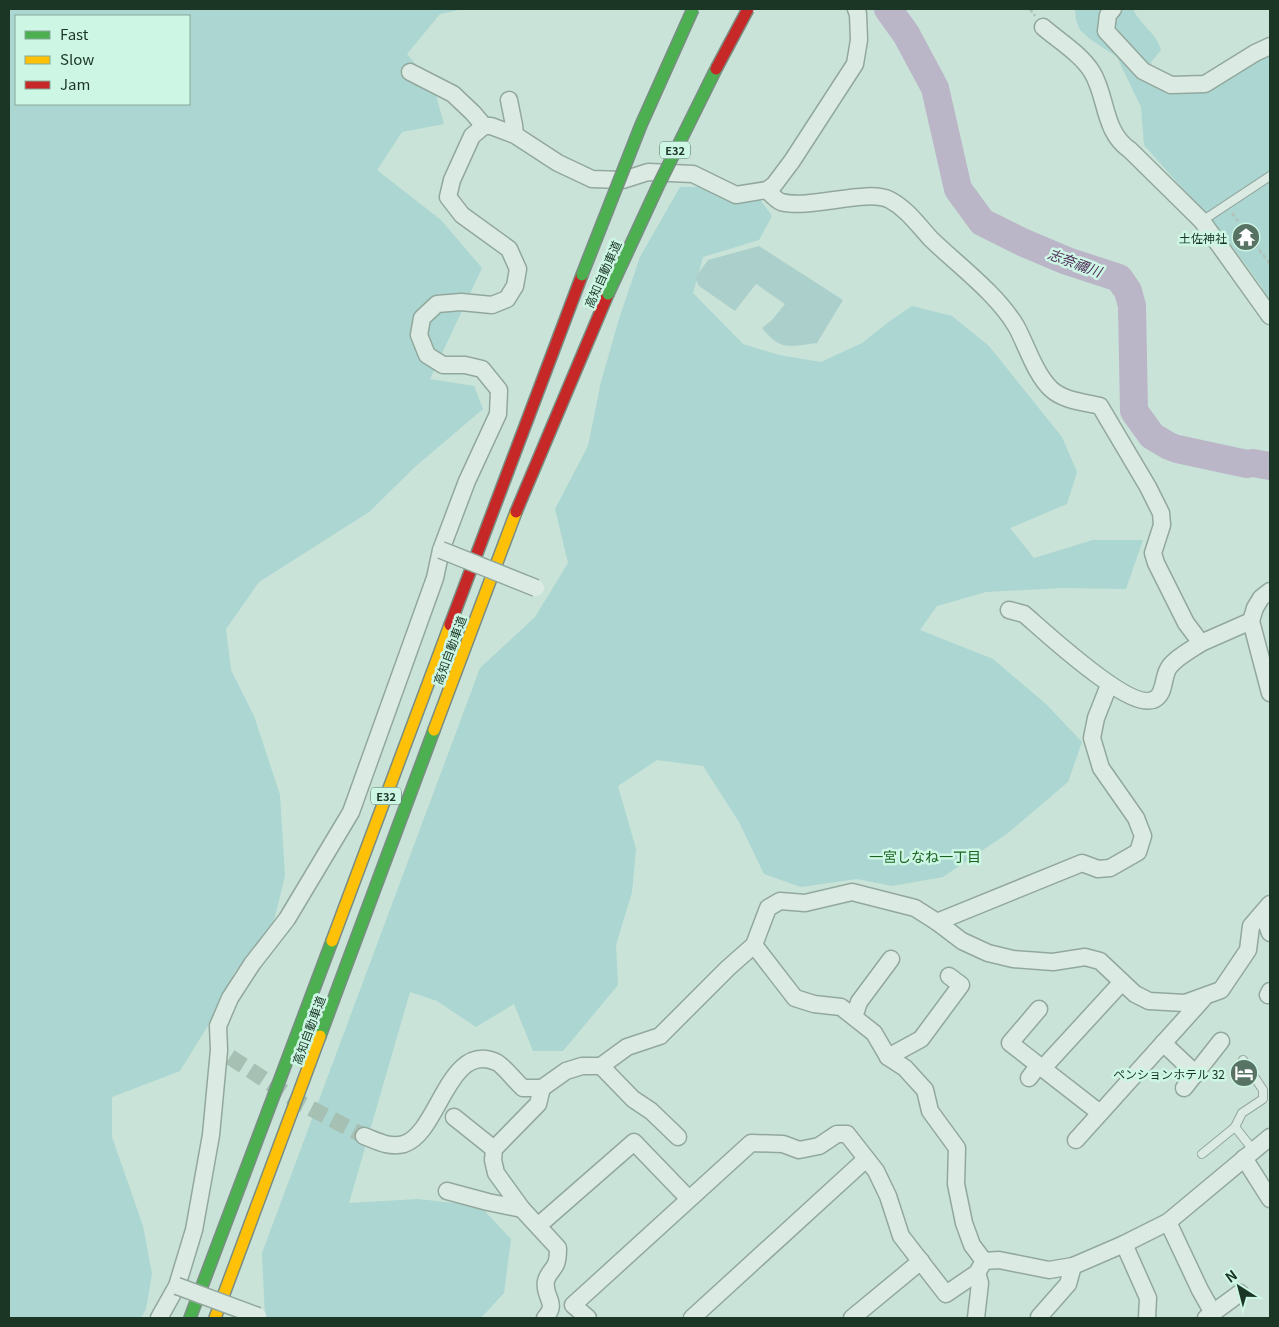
<svg xmlns="http://www.w3.org/2000/svg" width="1279" height="1327" viewBox="0 0 1279 1327" font-family="Georgia,'Noto Sans JP',serif">
<style>
.green{fill:#abd6d1;fill-rule:evenodd}
.cemetery{fill:#abd0cb}
.lines{fill:none;stroke-linecap:round;stroke-linejoin:round}
.river{stroke:#bab5c7;stroke-width:28}
.street-tunnel{stroke:#a6c0b4;stroke-width:16;stroke-dasharray:16 8;stroke-linecap:butt}
.lane-casing{stroke:#93a89d;stroke-width:10}
.street-casing{stroke:#93a89d;stroke-width:19}
.fast-casing{stroke:#798d83;stroke-width:14}
.slow-casing{stroke:#798d83;stroke-width:14}
.jam-casing{stroke:#798d83;stroke-width:14}
.path{stroke:#b2c3bb;stroke-width:2.5;stroke-dasharray:4 2.5;stroke-linecap:butt}
.lane{stroke:#dbebe4;stroke-width:8}
.street{stroke:#dbebe4;stroke-width:16}
.fast{stroke:#4caf50;stroke-width:11}
.slow{stroke:#ffc107;stroke-width:11}
.jam{stroke:#c62828;stroke-width:11}
.street-bridge-casing{stroke:#93a89d;stroke-width:19;stroke-linecap:butt}
.fast-bridge-casing{stroke:#798d83;stroke-width:14;stroke-linecap:butt}
.jam-bridge-casing{stroke:#798d83;stroke-width:14;stroke-linecap:butt}
.street-bridge{stroke:#dbebe4;stroke-width:16}
.fast-bridge{stroke:#4caf50;stroke-width:11}
.jam-bridge{stroke:#c62828;stroke-width:11}
.labels{text-anchor:middle;dominant-baseline:central;stroke-width:5;stroke-linejoin:round;paint-order:stroke}
.shield{fill:#cdf6e5;stroke:#50705f;stroke-width:1}
.shield-label{font-size:11px;font-weight:bold;fill:#1b3625}
.poi-label{font-size:12px;fill:#1b3625;stroke:#cdf6e5;text-anchor:end}
.street-label{font-size:12px;fill:#1b3625;stroke:#cdf6e5}
.water-label{font-size:14px;font-style:italic;fill:#4e2a56;stroke:#cdf6e5}
.neighbourhood-label{font-size:14px;fill:#1a6320;stroke:#cdf6e5}
</style>
<rect width="100%" height="100%" fill="#c9e3d8"/>
<g class="green">
<path d="M9,9h454l-23,5 -33,40 26,31 11,39 -42,8 -25,38 64,50 41,48 -52,111 44,7 9,23 -67,57 -47,46 -110,70 -33,47 5,41 23,46 26,79 5,81 -13,53 -37,42 -26,53 -29,47 -68,26v40l31,89 9,48 -6,35 -5,9h-132zM16,16h173v88h-173z"/>
<path d="M1075,9h58c7,16 24,24 28,41l-10,12 1,7 24,11 31,-4 63,-36v262l-10,-18 -37,-50 -79,-89 -3,-38 -24,-50 -27,-18 -10,-9 -4,-10z"/>
<polygon points="680,187 751,187 772,216 759,240 703,257 693,293 743,344 779,355 821,362 862,343 890,321 912,306 952,316 989,346 1062,437 1077,472 1067,504 1010,528 1034,558 1093,540 1143,540 1126,589 1062,588 986,592 937,606 920,630 993,659 1046,704 1082,742 1068,782 1008,833 943,877 892,886 857,879 801,887 764,874 739,822 703,766 657,760 618,786 636,849 632,892 616,945 618,985 563,1051 533,1051 514,1004 476,1027 437,1001 410,992 349,1203 418,1199 480,1206 511,1239 504,1293 481,1318 265,1318 262,1253 480,668 535,617 568,563 555,509 588,446 601,382 619,319 640,257"/>
</g>
<path class="cemetery" d="M759,246l84,54 -26,43c-27,3 -36,9 -55,-15l10,-8 13,-16 -29,-20 -21,27 -36,-25 -4,-8 13,-18z"/>
<g class="lines">
<polyline class="river" points="888,9 906,34 935,88 958,189 982,222 1022,242 1067,261 1119,278 1128,291 1132,306 1134,411 1152,436 1169,446 1177,449 1247,464 1253,463 1270,466"/>
<polyline class="street-tunnel" points="230,1057 299,1102 364,1136"/>
<defs>
<g id="lane">
<polyline points="1202,221 1270,176"/>
<polyline points="1235,1127 1254,1151"/>
<polyline points="1202,1154 1235,1127 1242,1113 1263,1099 1263,1090 1243,1060"/>
</g>
<g id="street">
<polyline points="1113,9 1108,15 1106,31 1143,71 1171,85 1205,84 1255,53 1270,46"/>
<path d="M1043,27c16,14 38,27 49,45 15,24 11,60 38,78l72,71 68,95"/>
<polyline points="410,72 453,94 473,113 484,126"/>
<polyline points="509,100 514,125 515,135"/>
<path d="M767,190c4,4 9,10 14,12 29,8 87,-14 109,-2 17,9 28,25 41,39 28,27 65,54 85,87 10,18 19,48 35,63 13,12 33,13 49,17l48,81 13,26 1,12 -9,28 3,10 30,60 15,20 50,-22"/>
<polyline points="1270,591 1261,598 1255,608 1251,621 1270,693"/>
<path d="M1009,610l15,4c20,17 107,99 131,85 11,-6 7,-24 15,-33 8,-10 21,-16 31,-23"/>
<polyline points="1267,908 1266,922 1270,933"/>
<polyline points="937,922 1082,863 1098,869 1110,868 1138,852 1143,836 1136,818 1101,768 1092,738 1096,718 1109,685"/>
<polyline points="754,945 795,998 814,1004 841,1007 874,1033 888,1057 905,1068 925,1090 930,1111 957,1148 956,1184 964,1223 972,1245 984,1261"/>
<polyline points="1268,995 1270,991"/>
<polyline points="1039,1009 1010,1043 1100,1113"/>
<polyline points="854,1017 859,1002 891,959"/>
<polyline points="1163,1043 1196,1074"/>
<polyline points="888,1057 921,1039 961,985 949,976"/>
<polyline points="601,1066 633,1099 651,1111 678,1137"/>
<polyline points="1043,1068 1122,982"/>
<polyline points="1029,1078 1038,1066"/>
<path d="M542,1088l-4,16 -44,45 -1,11 3,13 26,36 36,39c0,5 0,11 -2,16 -3,6 -9,11 -10,17 -3,17 13,21 -1,37"/>
<polyline points="1184,1088 1221,1041"/>
<polyline points="454,1117 494,1149"/>
<path d="M364,1136c13,5 25,12 40,8 35,-11 44,-103 92,-82 6,2 21,21 27,26h19l24,-17 16,-5h19l26,-19 33,-11 68,-68 26,-23 14,-37 12,-7 25,2 47,-11 63,16 22,14 25,19 26,12 25,6 40,3 32,-5 15,4 35,33 14,7 36,2 36,-13 27,-40 3,-24 19,-22"/>
<polyline points="1076,1140 1203,999"/>
<polyline points="1244,1158 1270,1199"/>
<polyline points="447,1191 488,1202 522,1209"/>
<polyline points="1168,1222 1200,1290 1213,1313"/>
<polyline points="539,1225 634,1142 689,1199"/>
<polyline points="1124,1244 1148,1298 1147,1318"/>
<polyline points="1039,1317 1068,1284 1073,1266"/>
<polyline points="159,1318 177,1286 194,1230 211,1135 219,1050 218,1026 230,998 252,964 287,919 351,812 435,578 441,550 467,481 498,414 499,390 482,369 465,365 443,365 427,355 419,335 422,318 437,304 461,302 492,305 507,299 515,286 518,269 509,249 462,215 448,197 452,180 472,136 484,126 491,126 515,135 558,163 592,179 623,180 648,172 693,174 736,195 767,190 774,185 792,161 855,64 859,40 858,14 856,9"/>
<polyline points="588,1318 573,1305 751,1143 783,1144 799,1150 819,1146 837,1134 847,1134 876,1171 888,1196 901,1236 946,1294 977,1273 984,1261 999,1260 1049,1270 1073,1266 1124,1244 1168,1222 1270,1137"/>
<polyline points="692,1318 866,1159"/>
<polyline points="852,1318 921,1261"/>
<polyline points="976,1318 980,1283 977,1273"/>
<polyline points="1206,1318 1240,1293"/>
</g>
<g id="fast">
<polyline points="320,1036 434,730"/>
<polyline points="190,1318 332,941"/>
</g>
<g id="slow">
<polyline points="434,730 516,512"/>
<polyline points="332,941 450,625"/>
<polyline points="215,1318 320,1036"/>
</g>
<g id="jam">
<polyline points="516,512 608,294"/>
<polyline points="450,625 582,275"/>
</g>
</defs>
<use href="#lane" class="lane-casing"/>
<use href="#street" class="street-casing"/>
<use href="#fast" class="fast-casing"/>
<use href="#slow" class="slow-casing"/>
<use href="#jam" class="jam-casing"/>
<g class="path">
<polyline points="1030,9 1035,16"/>
<polyline points="1232,213 1270,264"/>
</g>
<use href="#lane" class="lane"/>
<use href="#street" class="street"/>
<use href="#fast" class="fast"/>
<use href="#slow" class="slow"/>
<use href="#jam" class="jam"/>
<defs>
<g id="street-bridge">
<polyline points="441,550 536,588"/>
<polyline points="177,1286 258,1316"/>
</g>
<g id="fast-bridge">
<polyline points="582,275 641,125 693,9"/>
<polyline points="608,294 658,186 716,69"/>
</g>
<polyline id="jam-bridge" points="716,69 748,9"/>
</defs>
<use href="#street-bridge" class="street-bridge-casing"/>
<use href="#fast-bridge" class="fast-bridge-casing"/>
<use href="#jam-bridge" class="jam-bridge-casing"/>
<use href="#street-bridge" class="street-bridge"/>
<use href="#fast-bridge" class="fast-bridge"/>
<use href="#jam-bridge" class="jam-bridge"/>
</g>
<defs>
<symbol id="temple-disc" viewBox="-11 -11 22 22"><circle r="9.5" fill="#587364" stroke="#cdf6e5"/><path d="M0-6L5-2H3V0L6.5 2.5H4V6H1.5V3h-3V6H-4V2.5H-6.5L-3 0V-2H-5Z" fill="#fff"/></symbol>
<symbol id="hotel-disc" viewBox="-11 -11 22 22"><circle r="9.5" fill="#587364" stroke="#cdf6e5"/><path d="M-6-4.5h1.5V1H6V5H4.5V3h-9V5H-6ZM-4 0a1.8 1.8 0 1 1 3.6 0ZM.5 0V-2.5h3Q6-2.5 6 0Z" fill="#fff"/></symbol>
</defs>
<g fill-rule="evenodd">
<use href="#temple-disc" x="1230" y="221" width="32" height="32"/>
<use href="#hotel-disc" x="1228" y="1057" width="32" height="32"/>
</g>
<g class="labels">
<g class="shield">
<rect x="660" y="141.5" width="30" height="17" rx="4"/>
<rect x="371" y="787.5" width="30" height="17" rx="4"/>
</g>
<g class="shield-label">
<text x="675" y="150">E32</text>
<text x="386" y="796">E32</text>
</g>
<g class="poi-label">
<text x="1227" y="237">土佐神社</text>
<text x="1225" y="1073">ペンションホテル 32</text>
</g>
<g class="street-label">
<text transform="translate(602 274) rotate(-66)">高知自動車道</text>
<text transform="translate(449 650) rotate(-70)">高知自動車道</text>
<text transform="translate(308 1030) rotate(-70)">高知自動車道</text>
</g>
<g class="water-label">
<text transform="translate(1075 262) rotate(20)">志奈禰川</text>
</g>
<g class="neighbourhood-label">
<text x="925" y="856">一宮しなね一丁目</text>
</g>
</g>
<rect width="1279" height="1327" fill="none" stroke="#1b3625" stroke-width="20"/>
<rect x="15" y="15" width="175" height="90" fill="#cdf6e5" stroke="#86a998"/>
<rect x="25" y="31" width="25" height="8" fill="#4caf50" stroke="#86a998"/>
<text x="60" y="40" font-size="15" fill="#1b3625">Fast</text>
<rect x="25" y="56" width="25" height="8" fill="#ffc107" stroke="#86a998"/>
<text x="60" y="65" font-size="15" fill="#1b3625">Slow</text>
<rect x="25" y="81" width="25" height="8" fill="#c62828" stroke="#86a998"/>
<text x="60" y="90" font-size="15" fill="#1b3625">Jam</text>
<g transform="translate(1239 1287) rotate(324)" stroke="#cdf6e5" stroke-width="4" paint-order="stroke">
<path d="M0-4L9 19L0 12L-9 19Z" fill="#1b3625"/>
<text y="-8" font-size="14" font-weight="bold" text-anchor="middle" fill="#1b3625">N</text>
</g>
</svg>
